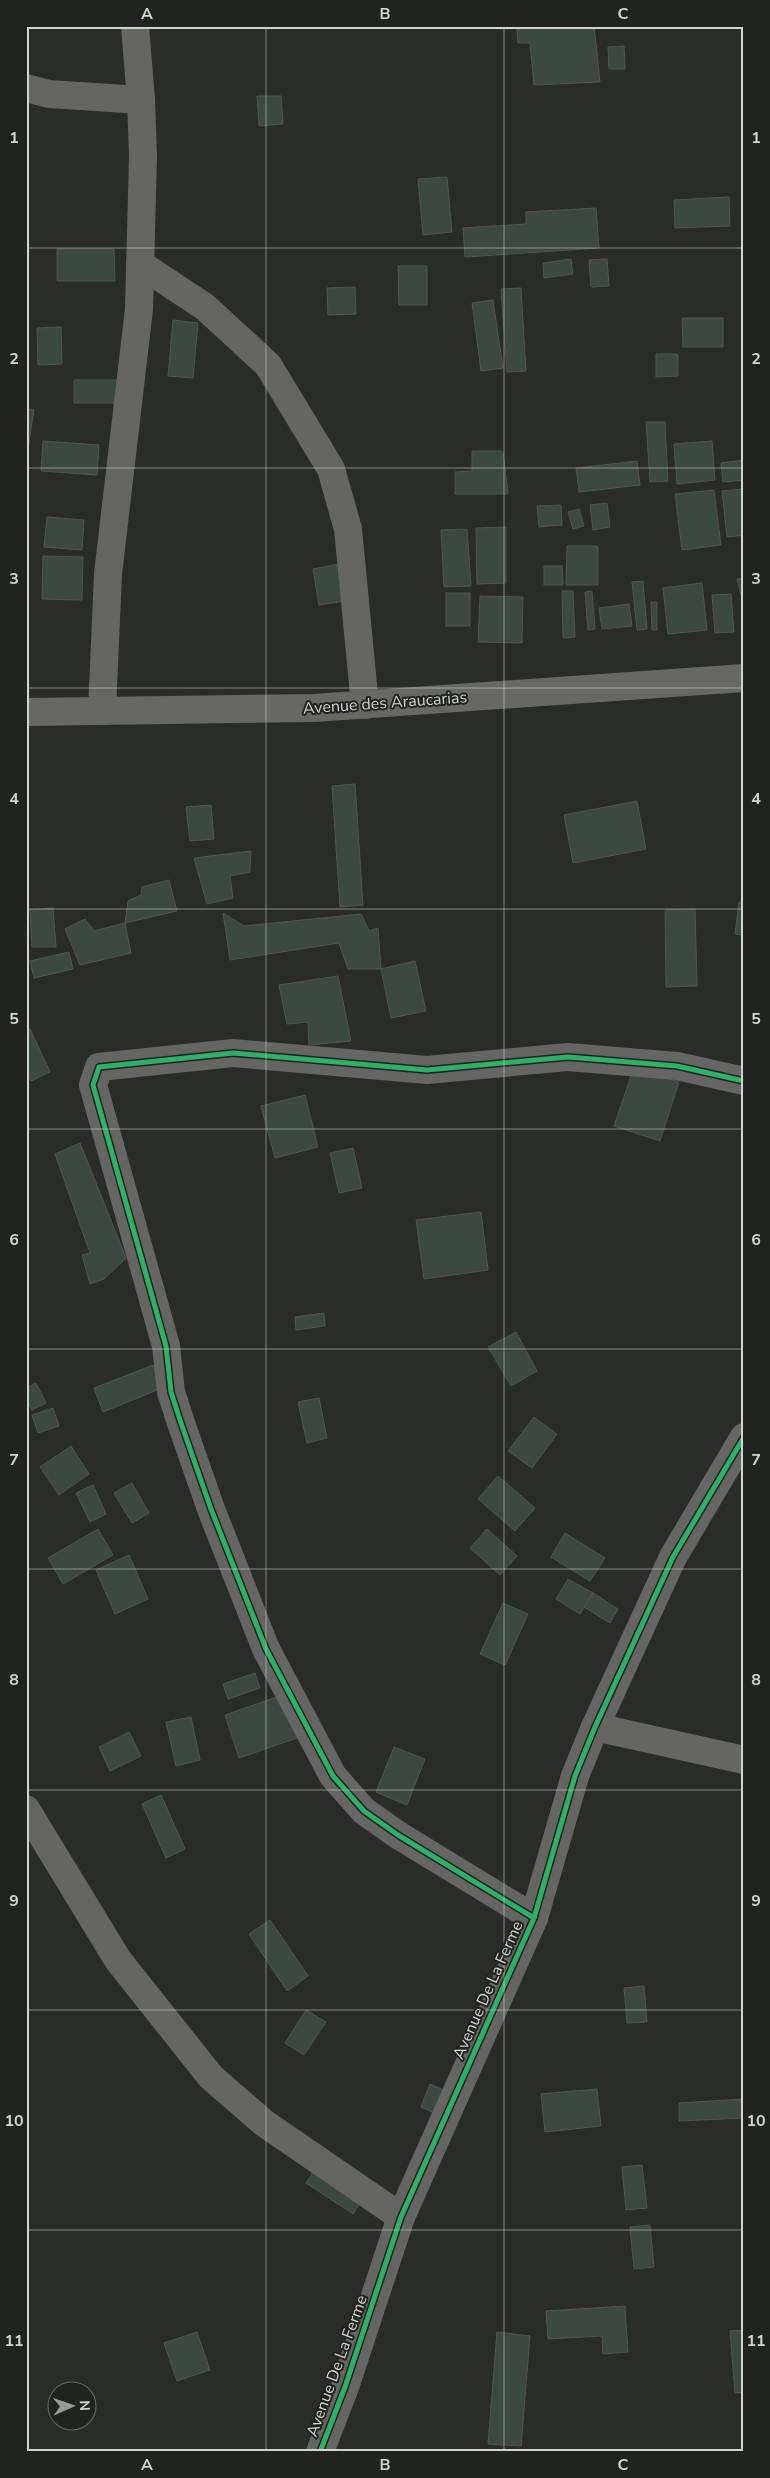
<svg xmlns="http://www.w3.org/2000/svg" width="770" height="2478" viewBox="0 0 770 2478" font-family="'Nunito Sans',sans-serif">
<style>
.building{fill:#3c4842;stroke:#535553}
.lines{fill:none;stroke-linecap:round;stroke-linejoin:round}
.street{stroke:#656664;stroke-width:28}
.secondary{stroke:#676865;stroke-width:28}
.cycleway-casing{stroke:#20231e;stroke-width:8}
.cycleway{stroke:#2db169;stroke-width:5}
.grid{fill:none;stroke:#d1d4d0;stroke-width:1;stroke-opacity:0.55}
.labels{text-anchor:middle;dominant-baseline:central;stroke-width:4;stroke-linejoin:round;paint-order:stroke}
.street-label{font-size:16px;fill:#d1d4d0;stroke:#20231e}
.neatline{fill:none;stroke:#d1d4d0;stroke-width:2}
.grid-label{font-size:16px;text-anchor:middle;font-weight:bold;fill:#d1d4d0}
</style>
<rect width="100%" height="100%" fill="#2a2c29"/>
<g class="building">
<polygon points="537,26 594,26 600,82 534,85 530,43 518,43 517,29"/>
<polygon points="624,46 625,69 609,69 608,47"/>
<polygon points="257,96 281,96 283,124 259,126"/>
<polygon points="447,177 452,232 423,235 418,179"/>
<polygon points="729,197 730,226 675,228 674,200"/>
<polygon points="596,208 599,248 465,257 463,228 526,224 526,212"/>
<polygon points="57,249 114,249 115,281 57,281"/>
<polygon points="571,259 573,274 544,278 543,263"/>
<polygon points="607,259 609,286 591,287 589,260"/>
<polygon points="398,266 427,266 427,305 399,305"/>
<polygon points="355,287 356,314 328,315 327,288"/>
<polygon points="521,288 526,371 507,372 501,289"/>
<polygon points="493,300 503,368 481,371 472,303"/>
<polygon points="682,318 723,318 723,347 683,347"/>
<polygon points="173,320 198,323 193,378 168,376"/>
<polygon points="61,327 62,364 38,365 37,328"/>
<polygon points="656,354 678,354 678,376 656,377"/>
<rect x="74" y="380" width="48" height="23"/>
<polygon points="26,408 34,410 26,460"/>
<polygon points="646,422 665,422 668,481 650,482"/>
<polygon points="43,441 99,445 97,475 41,471"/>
<polygon points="712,441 715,480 677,484 674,444"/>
<polygon points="472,451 503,451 508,494 455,494 455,472 472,471"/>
<polygon points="744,460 744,480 723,482 721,463"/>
<polygon points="637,461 640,485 579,492 576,468"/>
<polygon points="744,489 744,535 727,537 722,491"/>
<polygon points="714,490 721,545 682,550 675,494"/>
<polygon points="607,503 610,527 593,530 590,505"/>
<polygon points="561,505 562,525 539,527 537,506"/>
<polygon points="579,509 584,526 573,529 568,512"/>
<polygon points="47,517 84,520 82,550 44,547"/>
<polygon points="506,527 506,583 477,584 476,528"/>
<polygon points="467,529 471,586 444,587 441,530"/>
<polygon points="567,546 598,546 598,585 566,585"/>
<polygon points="43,556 83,557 82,600 42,599"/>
<polygon points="339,564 345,601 319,605 313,569"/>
<polygon points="544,566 562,566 563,585 544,585"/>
<polygon points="744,578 744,607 737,579"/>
<polygon points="643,581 647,629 637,630 632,582"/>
<polygon points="702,583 707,630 668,634 663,588"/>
<polygon points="562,591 573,591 575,637 563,638"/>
<polygon points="592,591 595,629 588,630 585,592"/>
<rect x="446" y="593" width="24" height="33"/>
<polygon points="731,594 734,632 715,633 712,595"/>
<polygon points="480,596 523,597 522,643 478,642"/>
<polygon points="651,602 657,602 657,630 652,630"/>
<polygon points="629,604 632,626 602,629 599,608"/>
<polygon points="355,784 363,905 340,907 332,786"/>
<polygon points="637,801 646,849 573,863 564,815"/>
<polygon points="211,805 214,839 190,841 186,807"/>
<polygon points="251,851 250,872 230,876 233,898 207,904 194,858"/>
<polygon points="169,880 177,911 125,923 128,901 141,895 142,887"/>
<polygon points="739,902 744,903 744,935 735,934"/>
<polygon points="53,908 56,947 32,947 30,910"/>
<polygon points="695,909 697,986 666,987 665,910"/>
<polygon points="223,913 244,926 361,914 369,931 378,928 381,969 348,969 339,943 230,960"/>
<polygon points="85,919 94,931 125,923 131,953 80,965 65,929"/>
<polygon points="69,952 73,969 34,978 30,961"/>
<polygon points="415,961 426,1011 391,1018 381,969"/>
<polygon points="338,976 351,1041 309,1045 308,1022 287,1024 279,985"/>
<polygon points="30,1029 50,1072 31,1081 26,1072 26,1031"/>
<polygon points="634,1067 679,1082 660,1141 614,1126"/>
<polygon points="305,1095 318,1147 275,1158 261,1106"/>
<polygon points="80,1143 126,1258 104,1279 90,1284 82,1255 90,1253 55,1154"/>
<polygon points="353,1148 362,1188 339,1193 330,1153"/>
<polygon points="481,1212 488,1270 424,1279 416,1220"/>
<polygon points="324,1313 325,1326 296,1330 295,1317"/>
<polygon points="516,1332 537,1371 511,1386 488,1347"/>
<polygon points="153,1365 162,1388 103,1412 94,1388"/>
<polygon points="36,1383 46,1403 32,1410 26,1399 26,1388"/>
<polygon points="319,1398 327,1438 307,1443 298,1402"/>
<polygon points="53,1408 59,1426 38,1433 32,1415"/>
<polygon points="534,1417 557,1434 532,1468 508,1451"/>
<polygon points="71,1446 89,1474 59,1495 40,1467"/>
<polygon points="498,1476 535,1508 515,1531 478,1499"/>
<polygon points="132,1483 149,1513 132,1523 114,1493"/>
<polygon points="93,1485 106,1514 90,1522 76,1493"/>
<polygon points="98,1529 113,1555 63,1584 48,1558"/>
<polygon points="487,1529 517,1556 500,1575 470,1548"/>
<polygon points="565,1533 605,1558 590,1581 551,1557"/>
<polygon points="129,1555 148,1599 115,1614 96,1570"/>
<polygon points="568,1579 593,1593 580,1614 556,1599"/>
<polygon points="593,1593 618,1609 610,1623 584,1607"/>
<polygon points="503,1603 528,1614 505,1665 480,1654"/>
<polygon points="255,1673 260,1688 228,1699 223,1684"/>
<polygon points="285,1694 300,1737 239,1758 225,1715"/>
<polygon points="191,1717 200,1760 176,1766 166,1722"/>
<polygon points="129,1732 141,1756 110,1771 99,1747"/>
<polygon points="394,1747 425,1759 407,1805 376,1792"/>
<polygon points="161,1795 185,1849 166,1858 142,1804"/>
<polygon points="270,1920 308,1976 287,1991 249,1934"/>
<polygon points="644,1986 647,2022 627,2023 624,1988"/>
<polygon points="306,2010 326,2022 304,2055 285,2043"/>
<polygon points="430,2084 448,2092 439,2115 421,2107"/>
<polygon points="597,2089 601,2126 545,2132 541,2094"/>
<polygon points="744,2099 744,2118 679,2121 679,2103"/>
<polygon points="642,2165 647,2208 626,2210 622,2167"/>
<polygon points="315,2169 361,2201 353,2214 306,2183"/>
<polygon points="650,2225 654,2267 634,2269 630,2227"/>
<polygon points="625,2306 628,2352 603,2354 602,2336 548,2339 546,2311"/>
<polygon points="744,2330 744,2392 735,2393 730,2331"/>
<polygon points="197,2332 210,2370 177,2381 164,2343"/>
<polygon points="497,2332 530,2336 521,2446 488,2444"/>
</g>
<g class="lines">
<g class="street">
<polyline points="26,88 49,94 141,100"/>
<polyline points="140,264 205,307 268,365 331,469 348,529 365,705"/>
<polyline points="102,711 108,574 139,309 143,156 141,100 135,26"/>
<polyline points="595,1727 744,1760"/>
<polyline points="26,1809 118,1960 211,2077 264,2123 401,2217"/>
<polyline points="534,1918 398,1835 364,1811 333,1776 266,1649 211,1509 181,1423 171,1392 166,1346 93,1085 99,1067 233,1053 427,1070 568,1057 677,1066 744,1081"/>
<polyline points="320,2452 345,2387 401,2217 534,1918 575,1776 595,1727 673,1557 744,1437"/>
</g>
<polyline class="secondary" points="26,712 314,708 744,678"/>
<defs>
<g id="cycleway">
<polyline points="534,1918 398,1835 364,1811 333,1776 266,1649 211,1509 181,1423 171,1392 166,1346 93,1085 99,1067 233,1053 427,1070 568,1057 677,1066 744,1081"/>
<polyline points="320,2452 345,2387 401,2217 534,1918 575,1776 595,1727 673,1557 744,1437"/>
</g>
</defs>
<use href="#cycleway" class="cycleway-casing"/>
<use href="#cycleway" class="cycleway"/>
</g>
<path class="grid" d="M266,26v2426M504,26v2426M26,248h718M26,468h718M26,688h718M26,909h718M26,1129h718M26,1349h718M26,1569h718M26,1790h718M26,2010h718M26,2230h718"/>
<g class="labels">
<g class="street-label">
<text transform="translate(385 703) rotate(-4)">Avenue des Araucarias</text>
<text transform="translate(488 1990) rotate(-66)">Avenue De La Ferme</text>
<text transform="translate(337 2366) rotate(-70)">Avenue De La Ferme</text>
</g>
</g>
<rect width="770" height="2478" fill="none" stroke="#20231e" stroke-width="55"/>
<g transform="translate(72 2406) rotate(88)"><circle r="24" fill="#20231e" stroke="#676a65"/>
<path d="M0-4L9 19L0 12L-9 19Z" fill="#979996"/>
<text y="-8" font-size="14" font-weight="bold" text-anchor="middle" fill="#d1d4d0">N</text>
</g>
<rect x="28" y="28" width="714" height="2422" class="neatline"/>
<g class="grid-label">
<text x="147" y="19">A</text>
<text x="385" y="19">B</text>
<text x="623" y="19">C</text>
<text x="14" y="143">1</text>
<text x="756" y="143">1</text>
<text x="14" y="364">2</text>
<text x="756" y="364">2</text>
<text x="14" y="584">3</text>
<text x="756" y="584">3</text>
<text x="14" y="804">4</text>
<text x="756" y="804">4</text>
<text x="14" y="1024">5</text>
<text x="756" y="1024">5</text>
<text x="14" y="1245">6</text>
<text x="756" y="1245">6</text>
<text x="14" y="1465">7</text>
<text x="756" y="1465">7</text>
<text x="14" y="1685">8</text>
<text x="756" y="1685">8</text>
<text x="14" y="1906">9</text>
<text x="756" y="1906">9</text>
<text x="14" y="2126">10</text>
<text x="756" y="2126">10</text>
<text x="14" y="2346">11</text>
<text x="756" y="2346">11</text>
<text x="147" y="2470">A</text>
<text x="385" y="2470">B</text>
<text x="623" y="2470">C</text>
</g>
</svg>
